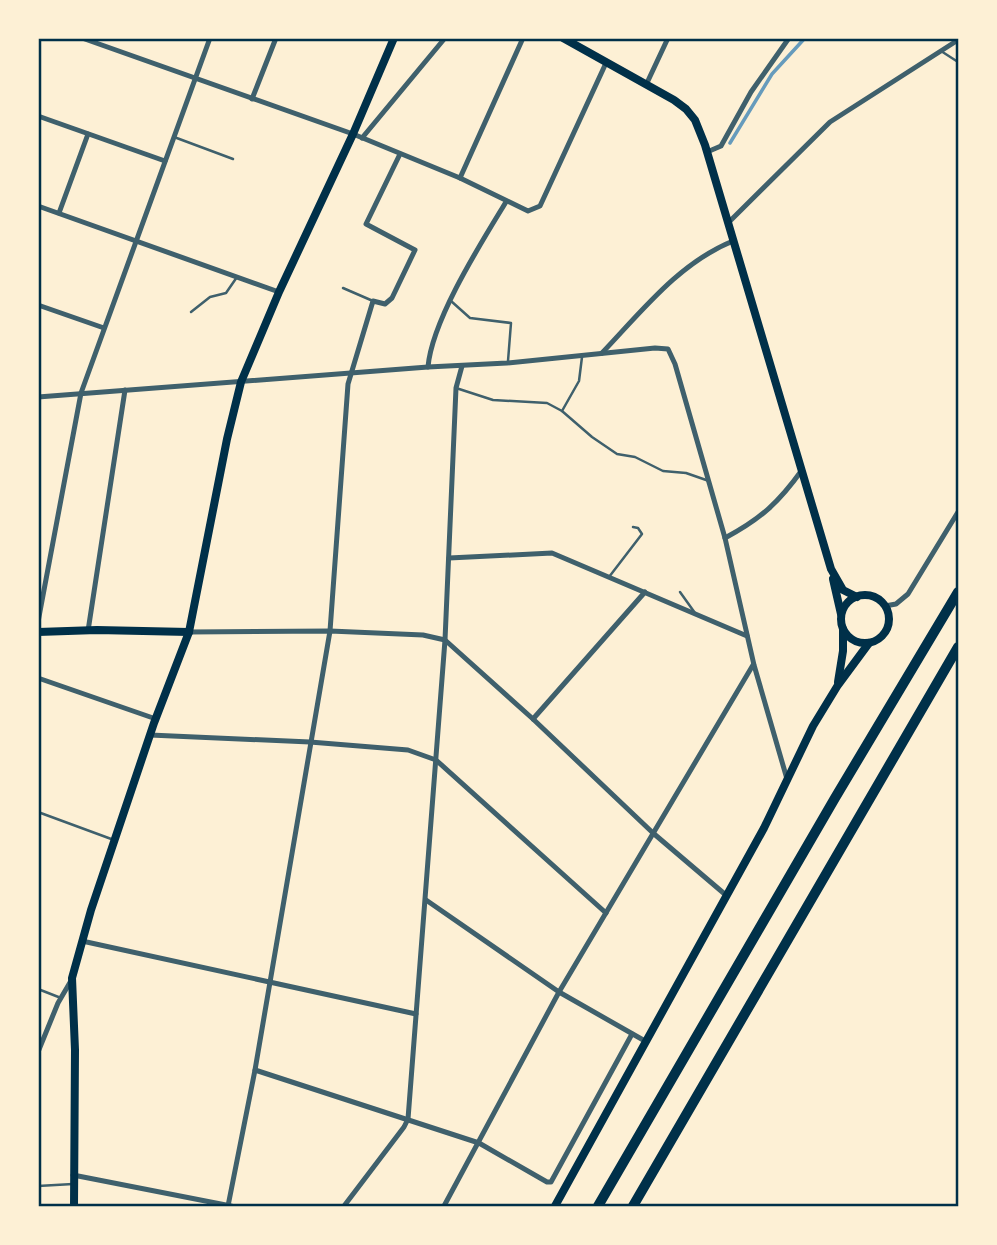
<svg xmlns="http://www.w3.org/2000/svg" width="997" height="1245" viewBox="0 0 997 1245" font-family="'Fira Sans Condensed',sans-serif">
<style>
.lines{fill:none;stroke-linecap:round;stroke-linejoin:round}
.stream{stroke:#669bbc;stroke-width:3.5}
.service{stroke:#3f606c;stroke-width:2.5}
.minor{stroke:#3f606c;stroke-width:5}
.secondary{stroke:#003049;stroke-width:8}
.motorway{stroke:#003049;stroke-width:10}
.neatline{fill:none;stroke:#003049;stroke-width:2.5}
</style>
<rect width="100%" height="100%" fill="#fdf0d5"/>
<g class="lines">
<polyline class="stream" points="730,143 772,74 805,38"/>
<g class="service">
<polyline points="941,51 958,62"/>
<polyline points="174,137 233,159"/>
<polyline points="343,288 373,301"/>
<polyline points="451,301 470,318 511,323 508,361"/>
<polyline points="191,312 210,297 226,293 237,277"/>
<polyline points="456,388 493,400 547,403 562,411 592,437 617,454 635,457 663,471 686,473 709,481"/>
<polyline points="562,411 579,381 582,357"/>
<polyline points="609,577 642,534 638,528 633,527"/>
<polyline points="680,592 695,613"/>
<polyline points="38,812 114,840"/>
<polyline points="38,989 61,998"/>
<polyline points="38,1186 73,1184"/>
</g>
<g class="minor">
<polyline points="82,38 353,134 460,178 528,211 540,206 606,63"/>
<polyline points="646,85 668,38"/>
<polyline points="252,99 276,38"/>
<polyline points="38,116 165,161"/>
<polyline points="362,138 445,38"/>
<polyline points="707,152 721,146 751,92 789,38"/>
<polyline points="460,178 523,38"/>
<polyline points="38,206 279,292"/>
<polyline points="59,213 88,134"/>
<polyline points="728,223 830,122 958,40"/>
<polyline points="38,305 104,328"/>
<path d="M602,353c40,-42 77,-90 131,-112"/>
<path d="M428,367c4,-47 53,-124 78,-165"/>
<polyline points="38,397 428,367 507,363 655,348 668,349 675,364 725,538 754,665 787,779"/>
<path d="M725,538c36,-19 54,-36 77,-68"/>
<polyline points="449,558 552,553 747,636"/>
<polyline points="885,606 896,604 908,594 958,512"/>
<polyline points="38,622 81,393 210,38"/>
<polyline points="88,631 125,390"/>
<polyline points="189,632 330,631 423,635 445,640 533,719 653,833 727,896"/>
<polyline points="38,678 156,719"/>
<polyline points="533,719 645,592"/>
<polyline points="150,735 310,742 408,750 436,760 606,913"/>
<polyline points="426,900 559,992 645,1041"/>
<polyline points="82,941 416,1014"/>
<polyline points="38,1052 58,1003 72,979"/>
<polyline points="255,1070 479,1143 547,1182 551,1182 632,1034"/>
<polyline points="73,1175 231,1206"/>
<polyline points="228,1206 255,1070 330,631 348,384 373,301 385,304 392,298 415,250 366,224 400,154"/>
<polyline points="344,1206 404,1127 408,1119 445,640 456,388 462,366"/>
<polyline points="444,1206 559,992 753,665"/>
</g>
<g class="secondary">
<polyline points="563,38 674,100 686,109 695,120 705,145 831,569 843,590 857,597"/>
<polyline points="833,579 841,614"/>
<circle cx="865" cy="619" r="24"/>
<polyline points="38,632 97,630 189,632"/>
<polyline points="838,682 843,651 843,629"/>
<polyline points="74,1206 75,1050 72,978 91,910 154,723 189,632 227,439 241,382 279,292 353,134 394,38"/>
<polyline points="555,1206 764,828 813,726 838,685 869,643"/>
</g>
<g class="motorway">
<polyline points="598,1206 835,798 958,592"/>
<polyline points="633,1206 958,647"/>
</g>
</g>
<rect width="997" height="1245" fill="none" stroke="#fdf0d5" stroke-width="80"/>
<rect x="40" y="40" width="917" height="1165" class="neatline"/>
</svg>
